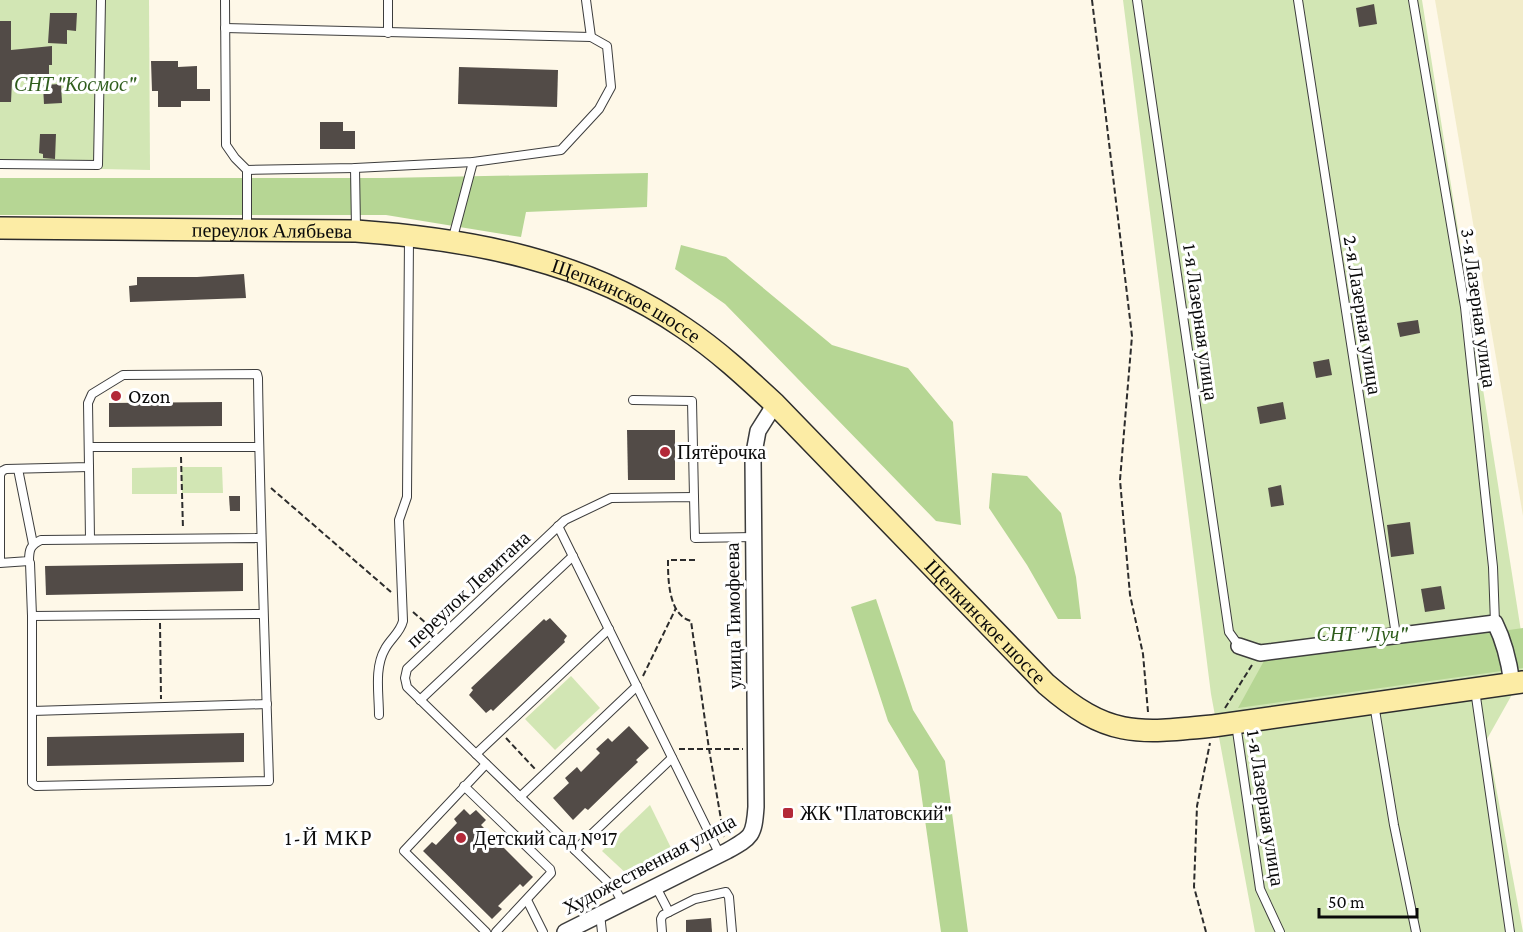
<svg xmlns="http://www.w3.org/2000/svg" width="1523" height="932" viewBox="0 0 1523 932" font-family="'Crimson Pro',serif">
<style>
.farmland{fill:#f2ecca}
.green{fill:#d2e6b4}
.forest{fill:#b6d694}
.building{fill:#524b47}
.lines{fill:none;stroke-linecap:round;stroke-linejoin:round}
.service-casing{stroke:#3d3d3d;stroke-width:10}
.minor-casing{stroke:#3d3d3d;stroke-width:18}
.secondary-casing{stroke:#2c2c2c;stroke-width:24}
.path{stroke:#2c2c2c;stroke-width:2;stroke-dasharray:6 3;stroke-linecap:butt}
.service{stroke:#fff;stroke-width:8}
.minor{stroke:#fff;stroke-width:15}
.secondary{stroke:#fceca5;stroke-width:21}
.poi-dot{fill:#b32939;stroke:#fff;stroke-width:2}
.labels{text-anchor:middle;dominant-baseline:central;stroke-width:6;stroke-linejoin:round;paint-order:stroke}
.park-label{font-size:20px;font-style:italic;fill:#305e1e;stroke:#fff}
.street-label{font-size:20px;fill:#0a0a0a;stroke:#fff}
.poi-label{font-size:20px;fill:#0a0a0a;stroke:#fff;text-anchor:start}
.neighbourhood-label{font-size:21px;letter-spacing:1.5px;fill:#0a0a0a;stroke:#fff}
</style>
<rect width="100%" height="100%" fill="#fef8e8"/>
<polygon class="farmland" points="1435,0 1523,0 1523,516"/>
<g class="green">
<polygon points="0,0 149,0 150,170 0,167"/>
<polygon points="1123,0 1422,0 1523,644 1523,675 1487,739 1523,932 1255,932 1211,694"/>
<polygon points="177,467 177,494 132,494 132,468"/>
<polygon points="181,467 222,467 223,493 182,493"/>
<polygon points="571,676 600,708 555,750 525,719"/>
<polygon points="650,805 674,854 629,876 602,851"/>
</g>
<g class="forest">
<polygon points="648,173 647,207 526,212 521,237 386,215 0,215 0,178 384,178"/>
<polygon points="681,245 726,257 832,345 908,368 953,422 961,525 936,521 725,304 675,269"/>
<polygon points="992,473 1027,476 1061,513 1076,577 1081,619 1058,619 1027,565 989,508"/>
<polygon points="876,599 913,710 945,761 968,932 941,932 918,771 888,721 851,607"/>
<polygon points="1523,628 1523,668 1238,708 1265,659 1488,633"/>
</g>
<g class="building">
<polygon points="1374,4 1377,24 1359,27 1356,8"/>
<polygon points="50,13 77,13 76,31 67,30 67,44 48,43"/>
<polygon points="0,21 11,21 11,50 52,46 52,65 49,65 49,77 21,77 21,79 12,80 11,102 0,102"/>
<polygon points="151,61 178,61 178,67 197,66 197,89 210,89 210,101 181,101 181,107 158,107 158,91 152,91"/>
<polygon points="459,67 558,70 557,107 458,104"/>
<polygon points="61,84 62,103 44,104 43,85"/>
<polygon points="320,122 343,122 343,131 355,131 355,149 320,149"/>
<polygon points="40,134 56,134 55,159 43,158 43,154 39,153"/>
<polygon points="244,274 246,298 130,302 129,286 137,285 137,277 197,277"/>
<polygon points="1418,320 1420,333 1400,337 1397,323"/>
<polygon points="1329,359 1332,375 1316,378 1313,362"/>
<polygon points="222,402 222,426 109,427 109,403"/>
<polygon points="1283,402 1286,419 1260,424 1257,407"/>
<polygon points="627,430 675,430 675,480 628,480"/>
<polygon points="1281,485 1284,505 1271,507 1268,488"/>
<polygon points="229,496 240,496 240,511 230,511"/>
<polygon points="1410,522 1414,554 1391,557 1387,525"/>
<polygon points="243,563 243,591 46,595 45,566"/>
<polygon points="1441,586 1445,609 1425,612 1421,589"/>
<polygon points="550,618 567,636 564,640 565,642 493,711 491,709 486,713 469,695 473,690 471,688 544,619 546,621"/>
<polygon points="629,726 649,748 636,760 638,762 619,780 588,810 585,808 573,820 553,798 569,783 565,778 577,767 581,772 600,753 596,749 608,738 612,742"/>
<polygon points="244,733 244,762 47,766 47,737"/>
<polygon points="464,809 470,815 476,810 486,820 481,825 533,877 523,887 520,884 498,906 502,909 492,919 423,851 432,842 436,845 457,823 454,819"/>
<polygon points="711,918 712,932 686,932 686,920"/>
</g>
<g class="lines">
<defs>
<g id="service">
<polyline points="225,0 226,145 235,158 247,170 247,227"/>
<polyline points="388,0 388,33"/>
<polyline points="586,0 591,37"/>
<polyline points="1137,0 1229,632 1239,646"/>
<polyline points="1298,0 1396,635"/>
<polyline points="1413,0 1465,307 1493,567 1495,623"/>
<polyline points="225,28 591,37 607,46 611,87 599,109 561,150 473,162 355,168 247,170"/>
<polyline points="0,164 98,165 101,0"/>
<polyline points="355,168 356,229"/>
<polyline points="452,241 473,162"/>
<polyline points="633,400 692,401 694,497"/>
<polyline points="90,447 259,447"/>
<polyline points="89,467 90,539"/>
<polyline points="18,469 33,544"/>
<polyline points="558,526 720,855"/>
<polyline points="30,563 32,616 262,614"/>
<path d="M32,616v167l4,3 233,-5c-4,-134 -9,-268 -11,-403l-1,-4 -134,1 -31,19 -4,9 1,64 -83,2 -4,2 -2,4v88l29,-2c0,-11 1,-16 12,-21l220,-2"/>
<polyline points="1475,690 1510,932"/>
<polyline points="420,700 573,556"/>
<polyline points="1374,704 1394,825 1416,932"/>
<polyline points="32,711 267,704"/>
<path d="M379,715c0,-21 -5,-47 6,-66 6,-11 15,-16 18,-28l-4,-101 8,-23 2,-259"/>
<polyline points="1236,724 1260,889 1280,932"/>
<polyline points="476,754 609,629"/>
<polyline points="464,786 550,869 551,873 496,932"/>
<polyline points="520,797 637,686"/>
<polyline points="575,850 672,758"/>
<polyline points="656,887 669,912"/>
<polyline points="527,900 543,932"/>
<polyline points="623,903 615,889 407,687 405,678 407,669 565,520 611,498 694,497 695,538 754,537"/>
<polyline points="600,914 602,932"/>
<polyline points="486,932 404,851 486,764"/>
<polyline points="662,932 661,919 663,915 695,899 726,892 729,897 732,932"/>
</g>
<g id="minor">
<path d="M1239,646l21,7 235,-30c10,20 14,38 17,60"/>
<path d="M565,932l162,-81c25,-14 27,-15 29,-44l-3,-349 5,-27 17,-27"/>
</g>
<g id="secondary">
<path id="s1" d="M0,228l356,3c116,8 231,30 328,97 33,22 62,49 91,76l271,280c61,53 89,50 167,42l310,-44"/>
</g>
</defs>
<use href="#service" class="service-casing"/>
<use href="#minor" class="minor-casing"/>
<use href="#secondary" class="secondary-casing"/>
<g class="path">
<polyline points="1092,0 1132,336 1120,480 1130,595 1143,654 1148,712"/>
<polyline points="181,457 183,529"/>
<polyline points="271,488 391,592"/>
<path d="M695,560h-27c0,18 0,55 23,61l18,128 15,88"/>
<polyline points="413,612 434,630"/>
<polyline points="160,623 161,699"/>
<polyline points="643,676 676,608"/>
<polyline points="1225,708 1252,665"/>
<polyline points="506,738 535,769"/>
<polyline points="679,749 743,749"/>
<polyline points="1206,932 1194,887 1197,806 1210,743"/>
</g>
<use href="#service" class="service"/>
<use href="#minor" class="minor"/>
<use href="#secondary" class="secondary"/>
</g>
<g class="poi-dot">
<circle cx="116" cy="396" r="6"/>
<circle cx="665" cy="452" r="6"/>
<rect x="782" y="807" width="12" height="12" rx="3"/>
<circle cx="461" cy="838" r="6"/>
</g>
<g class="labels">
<g class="park-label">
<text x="75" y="84">СНТ "Космос"</text>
<text x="1362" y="634">СНТ "Луч"</text>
</g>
<g class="street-label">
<text stroke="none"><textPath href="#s1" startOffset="272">переулок Алябьева</textPath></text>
<text stroke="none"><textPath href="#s1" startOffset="638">Щепкинское шоссе</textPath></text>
<text transform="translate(1479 308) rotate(82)">3-я Лазерная улица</text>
<text transform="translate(1363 315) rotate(81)">2-я Лазерная улица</text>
<text transform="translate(1201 322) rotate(82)">1-я Лазерная улица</text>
<text transform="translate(468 589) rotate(-43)">переулок Левитана</text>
<text transform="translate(733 616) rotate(-91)">улица Тимофеева</text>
<text stroke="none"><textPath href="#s1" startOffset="1124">Щепкинское шоссе</textPath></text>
<text transform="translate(1266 808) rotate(81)">1-я Лазерная улица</text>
<text transform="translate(649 864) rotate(-28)">Художественная улица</text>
</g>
<g class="poi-label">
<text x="128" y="396">Ozon</text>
<text x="677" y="452">Пятёрочка</text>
<text x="800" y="813">ЖК "Платовский"</text>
<text x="473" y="838">Детский сад №17</text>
</g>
<g class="neighbourhood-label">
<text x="329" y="838">1-Й МКР</text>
</g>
</g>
<path d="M1319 908v9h98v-9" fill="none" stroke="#0a0a0a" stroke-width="3"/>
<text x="1328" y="908" font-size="18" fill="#0a0a0a" stroke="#ffffff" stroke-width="4.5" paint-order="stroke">50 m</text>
</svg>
